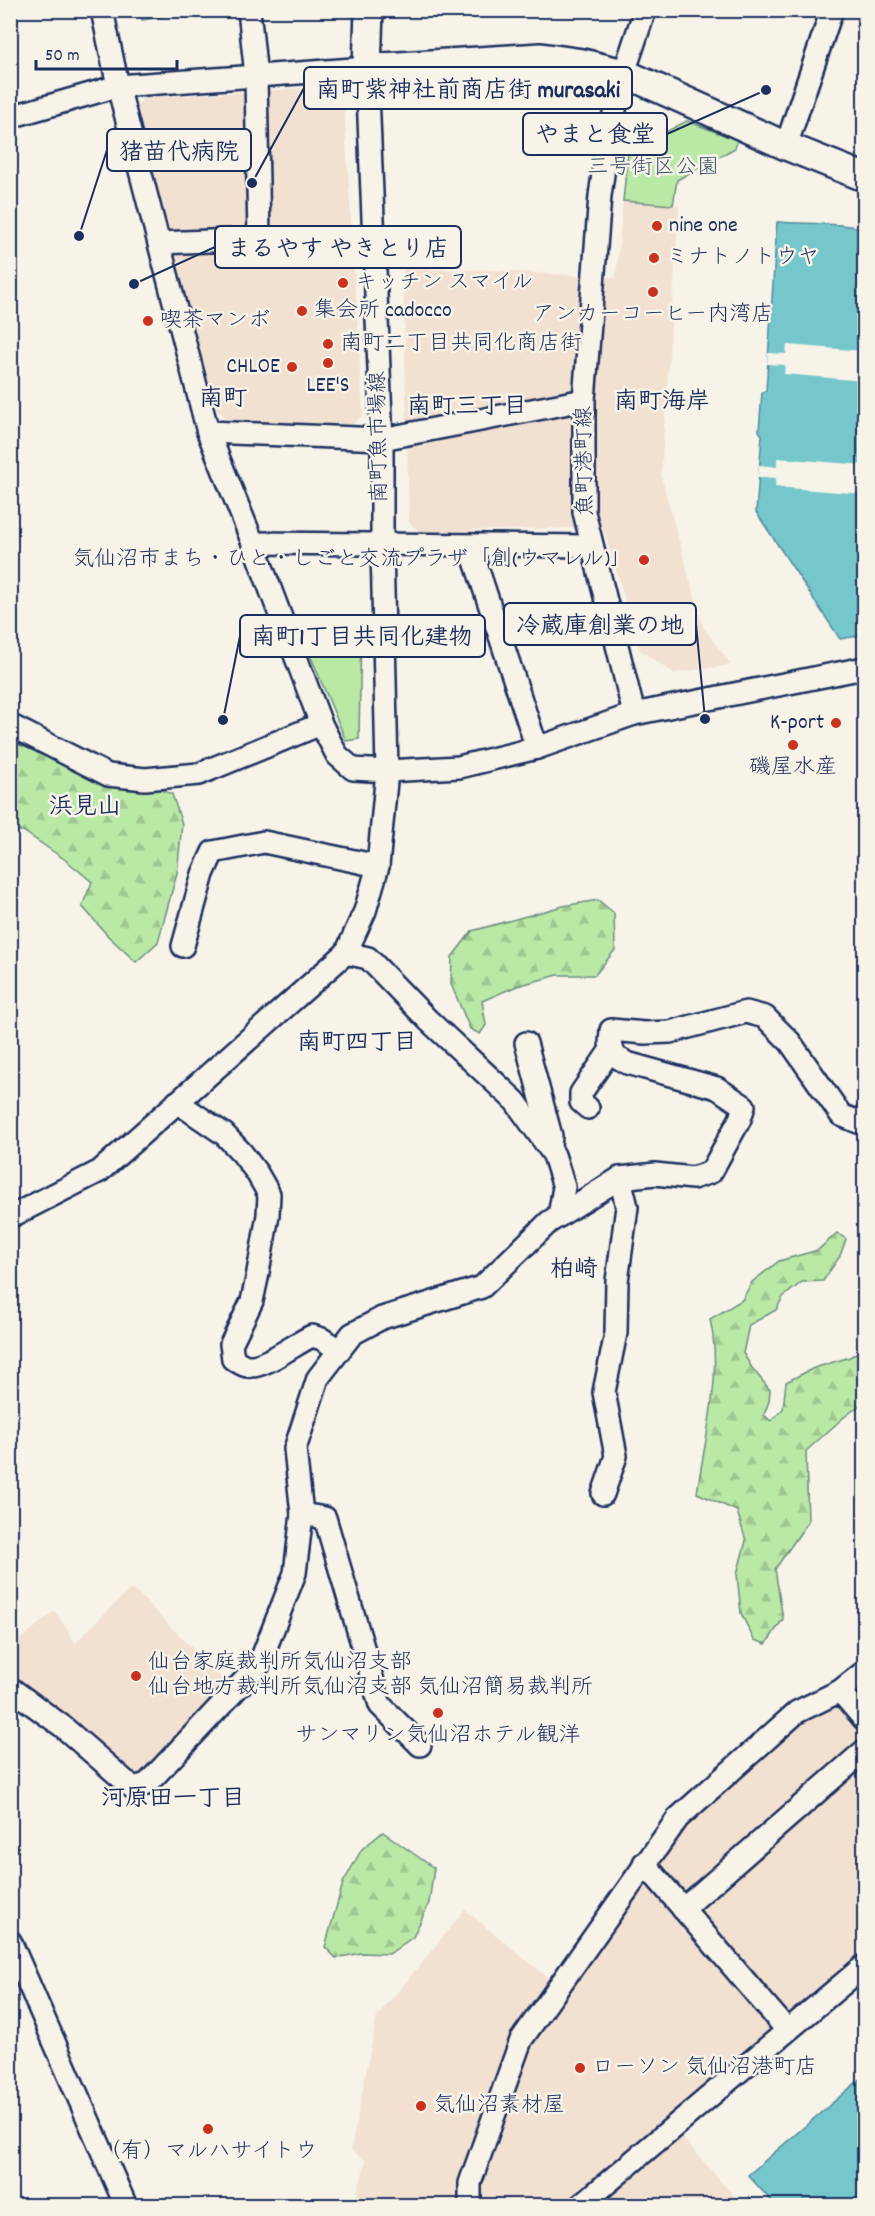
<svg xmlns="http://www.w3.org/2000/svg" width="875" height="2216" viewBox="0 0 875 2216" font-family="Dekko,'Klee One',sans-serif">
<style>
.built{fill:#f2e0d1}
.forest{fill:url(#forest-firs);stroke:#6a8c82;stroke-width:1.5}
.green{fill:#bae8a5;stroke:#6a8c82;stroke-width:1.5}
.water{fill:#76c7cc;stroke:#528aa0;stroke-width:1.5}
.pier{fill:#f7f3e8}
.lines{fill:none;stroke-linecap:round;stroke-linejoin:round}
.minor-casing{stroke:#1b2f5e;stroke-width:26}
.major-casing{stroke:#1b2f5e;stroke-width:32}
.minor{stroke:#f7f3e8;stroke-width:21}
.major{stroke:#f7f3e8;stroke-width:27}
.poi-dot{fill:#c8321e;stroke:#f7f3e8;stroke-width:2}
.labels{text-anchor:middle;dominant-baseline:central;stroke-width:5;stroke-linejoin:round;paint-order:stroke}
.park-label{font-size:22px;fill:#3b546c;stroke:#f7f3e8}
.poi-label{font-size:22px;fill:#1b2f5e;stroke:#f7f3e8;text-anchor:start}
.street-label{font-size:22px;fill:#1b2f5e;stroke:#f7f3e8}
.neighbourhood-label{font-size:24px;font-weight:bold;fill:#1b2f5e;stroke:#f7f3e8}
.leader{fill:none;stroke:#1b2f5e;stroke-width:2}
.callout-dot{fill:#1b2f5e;stroke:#f7f3e8;stroke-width:2}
.callout{fill:#f7f3e8;stroke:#1b2f5e;stroke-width:2}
.callout-label{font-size:24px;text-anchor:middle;font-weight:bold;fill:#1b2f5e}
</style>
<defs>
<pattern id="forest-firs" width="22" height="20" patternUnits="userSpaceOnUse" patternTransform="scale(1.5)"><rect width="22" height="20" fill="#bae8a5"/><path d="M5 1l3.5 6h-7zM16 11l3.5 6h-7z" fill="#9fc790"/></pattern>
</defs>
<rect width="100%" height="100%" fill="#f7f3e8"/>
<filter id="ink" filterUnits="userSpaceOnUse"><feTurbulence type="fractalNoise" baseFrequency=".0167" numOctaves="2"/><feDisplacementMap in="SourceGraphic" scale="12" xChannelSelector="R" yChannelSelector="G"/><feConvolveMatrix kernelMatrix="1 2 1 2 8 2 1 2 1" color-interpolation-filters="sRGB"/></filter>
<g filter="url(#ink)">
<g class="built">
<polygon points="322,87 344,108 363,415 352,425 231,421 217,410 174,259 137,106 143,98"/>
<polygon points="623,201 679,206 661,476 703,627 731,665 674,673 640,650 603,527 420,532 409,522 403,269 490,270 616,278"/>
<polygon points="130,1589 138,1594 235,1691 133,1788 11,1688 11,1647 55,1611 75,1643"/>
<polygon points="864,1672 864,1968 674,2128 742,2205 354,2205 366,2161 351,2150 377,2017 465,1910 558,1986 678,1818"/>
</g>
<g class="forest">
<polygon points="10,741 76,768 148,785 172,794 182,824 177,873 158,942 136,962 108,936 82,906 92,882 67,861 23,831 11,831"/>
<polygon points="598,900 614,913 615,950 595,975 558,975 517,986 482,1001 486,1025 480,1034 470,1029 451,984 452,957 472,931 563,906"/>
<path d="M837,1233l9,6 -6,17 -17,25 -21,1 -19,15 -7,13 -27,15 -6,28 9,15 18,22 -1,11 -5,14 7,6 12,-12 3,-27 28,-14 36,-11 14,-9v54l-21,16 -37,33 2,71 -33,47 8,50 -17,25 -12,-4 -13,-27 -4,-39 9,-33 -9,-30 -40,-18c8,-56 26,-117 13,-174l32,-19 10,-18 27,-21 39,-11z"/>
<polygon points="383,1832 434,1868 429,1903 413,1937 389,1954 361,1953 336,1958 325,1947 343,1883 362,1849"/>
</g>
<g class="green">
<polygon points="186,11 186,12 142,20 142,11"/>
<polygon points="687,121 738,140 735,148 677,180 673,205 623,201 628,151"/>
<polygon points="298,626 361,627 359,739 346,741"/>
</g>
<g class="water">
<path d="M777,222c30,2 58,1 87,6v407l-24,4 -84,-127 6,-77 -3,-4 3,-39 4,-1z"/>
<polygon points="864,2076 864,2205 775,2205 748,2175"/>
</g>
<g class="pier">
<polygon points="787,345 864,351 864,381 784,374 785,365 767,364 768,353 786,354"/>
<polygon points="777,458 864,465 864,494 775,487 776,478 758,477 759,465 777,467"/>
</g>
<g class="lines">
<defs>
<g id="minor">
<polyline points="102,10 118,86 208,432 253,543 321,724 337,755 353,769 387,771 459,767 537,748 634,714"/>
<polyline points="645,10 624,73 608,138 600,196 584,400 584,512 634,714 864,668"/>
<polyline points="10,117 118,86 367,68 382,444 382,546 387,771 378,866 365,911 346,953 100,1171 10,1217"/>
<polyline points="786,146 832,10"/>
<polyline points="159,243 259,239 256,76 249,10"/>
<polyline points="208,432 382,439 584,400"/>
<polyline points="253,543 592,546"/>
<polyline points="470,546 537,748"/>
<polyline points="10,725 108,775 145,779 199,774 321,724"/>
<polyline points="183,946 203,874 213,852 264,842 378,866"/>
<polyline points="346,953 368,958 428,1020 515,1101 554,1155 564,1187 559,1216"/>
<polyline points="526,1043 551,1136 550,1147"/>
<path d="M177,1102l47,32 18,19 15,20 12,21 -1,21 -11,63 -5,23 -21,43 2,15c6,3 11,8 18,7 16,0 45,-23 61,-30l10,3 17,11"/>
<polyline points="588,1108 581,1102 581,1093 612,1048"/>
<polyline points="603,1494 616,1456 604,1392 616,1333 617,1281 627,1207 620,1178"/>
<polyline points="302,1514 325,1518 380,1705 420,1745"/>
<polyline points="10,1688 62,1726 133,1788 147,1784 259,1665 295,1573 302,1514 295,1449 318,1378 352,1334 382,1318 482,1287 549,1222 620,1178 655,1174 693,1178 711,1172 740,1119 744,1106 717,1088 627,1063 615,1056 610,1043 611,1030 645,1033 670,1032 746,1012 765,1017 790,1042 841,1115 858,1122 864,1116"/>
<polyline points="840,1691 864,1719"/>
<polyline points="644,1863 787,2030"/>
<polyline points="683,1909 864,1751"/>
<polyline points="10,1941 126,2206"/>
<polyline points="470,2206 470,2183 521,2040 678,1818 797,1712 840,1691 864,1672"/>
<polyline points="580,2206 864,1966"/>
</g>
<polyline id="major" points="369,10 367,68 541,57 583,63 624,73 786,146 864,177"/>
</defs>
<use href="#minor" class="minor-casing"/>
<use href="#major" class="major-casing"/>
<use href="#minor" class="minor"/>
<use href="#major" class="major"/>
</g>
</g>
<g class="poi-dot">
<circle cx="657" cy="226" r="6"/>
<circle cx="654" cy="258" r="6"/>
<circle cx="343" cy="283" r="6"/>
<circle cx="653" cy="292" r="6"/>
<circle cx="302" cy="311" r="6"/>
<circle cx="148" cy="321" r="6"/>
<circle cx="328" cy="344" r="6"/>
<circle cx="328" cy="363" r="6"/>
<circle cx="292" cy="367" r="6"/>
<circle cx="644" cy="560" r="6"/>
<circle cx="836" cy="723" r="6"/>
<circle cx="793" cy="745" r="6"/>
<circle cx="136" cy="1676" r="6"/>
<circle cx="438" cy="1713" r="6"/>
<circle cx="580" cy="2068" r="6"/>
<circle cx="421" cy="2106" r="6"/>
<circle cx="208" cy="2129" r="6"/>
</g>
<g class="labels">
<g class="park-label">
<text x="653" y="168">三号街区公園</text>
</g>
<g class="poi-label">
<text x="669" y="226">nine one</text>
<text x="666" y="258">ミナトノトウヤ</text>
<text x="355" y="283">キッチン スマイル</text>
<text x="314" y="311">集会所 cadocco</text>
<text x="653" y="315" text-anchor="middle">アンカーコーヒー内湾店</text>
<text x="160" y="321">喫茶マンボ</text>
<text x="340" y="344">南町二丁目共同化商店街</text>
<text x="280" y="367" text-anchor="end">CHLOE</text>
<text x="328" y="386" text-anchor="middle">LEE'S</text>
<text x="632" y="560" text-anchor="end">気仙沼市まち・ひと・しごと交流プラザ「創(ウマレル)」</text>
<text x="824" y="723" text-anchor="end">K-port</text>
<text x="793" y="768" text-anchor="middle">磯屋水産</text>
<text x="148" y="1663">仙台家庭裁判所気仙沼支部<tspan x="148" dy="25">仙台地方裁判所気仙沼支部 気仙沼簡易裁判所</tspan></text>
<text x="438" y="1736" text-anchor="middle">サンマリン気仙沼ホテル観洋</text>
<text x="592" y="2068">ローソン 気仙沼港町店</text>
<text x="433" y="2106">気仙沼素材屋</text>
<text x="208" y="2152" text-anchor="middle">（有）マルハサイトウ</text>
</g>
<g class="street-label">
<text transform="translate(380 437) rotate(-91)">南町魚市場線</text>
<text transform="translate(586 461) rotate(-91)">魚町港町線</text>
</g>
<g class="neighbourhood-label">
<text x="223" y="400">南町</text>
<text x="662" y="403">南町海岸</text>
<text x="467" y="408">南町三丁目</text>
<text x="85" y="808">浜見山</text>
<text x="357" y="1044">南町四丁目</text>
<text x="574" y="1271">柏崎</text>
<text x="173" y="1800">河原田一丁目</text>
</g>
</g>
<path class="leader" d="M252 183L304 88M766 90L667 134M79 236L107 150M134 284L215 247M705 719L696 624M223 720L240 636"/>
<g class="callout-dot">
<circle cx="252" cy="183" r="6"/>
<circle cx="766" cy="90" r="6"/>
<circle cx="79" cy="236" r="6"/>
<circle cx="134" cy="284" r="6"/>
<circle cx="705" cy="719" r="6"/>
<circle cx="223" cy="720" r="6"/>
</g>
<g class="callout">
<rect x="304" y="67" width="328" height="42" rx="6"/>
<rect x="523" y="113" width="144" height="42" rx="6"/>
<rect x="107" y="129" width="144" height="42" rx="6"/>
<rect x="215" y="226" width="246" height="42" rx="6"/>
<rect x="504" y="603" width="192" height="42" rx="6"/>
<rect x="240" y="615" width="245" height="42" rx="6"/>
</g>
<g class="callout-label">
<text x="468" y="97">南町紫神社前商店街 murasaki</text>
<text x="595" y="142">やまと食堂</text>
<text x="179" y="159">猪苗代病院</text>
<text x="338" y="256">まるやす やきとり店</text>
<text x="600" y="633">冷蔵庫創業の地</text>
<text x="362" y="644">南町1丁目共同化建物</text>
</g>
<rect width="875" height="2216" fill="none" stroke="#f7f3e8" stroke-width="36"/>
<rect x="18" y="18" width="839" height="2180" fill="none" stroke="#1b2f5e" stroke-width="2" filter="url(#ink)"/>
<path d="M36 60v9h141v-9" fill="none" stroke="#1b2f5e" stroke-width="3"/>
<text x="45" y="60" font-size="18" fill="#1b2f5e" stroke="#f7f3e8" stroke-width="4.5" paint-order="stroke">50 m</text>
</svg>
